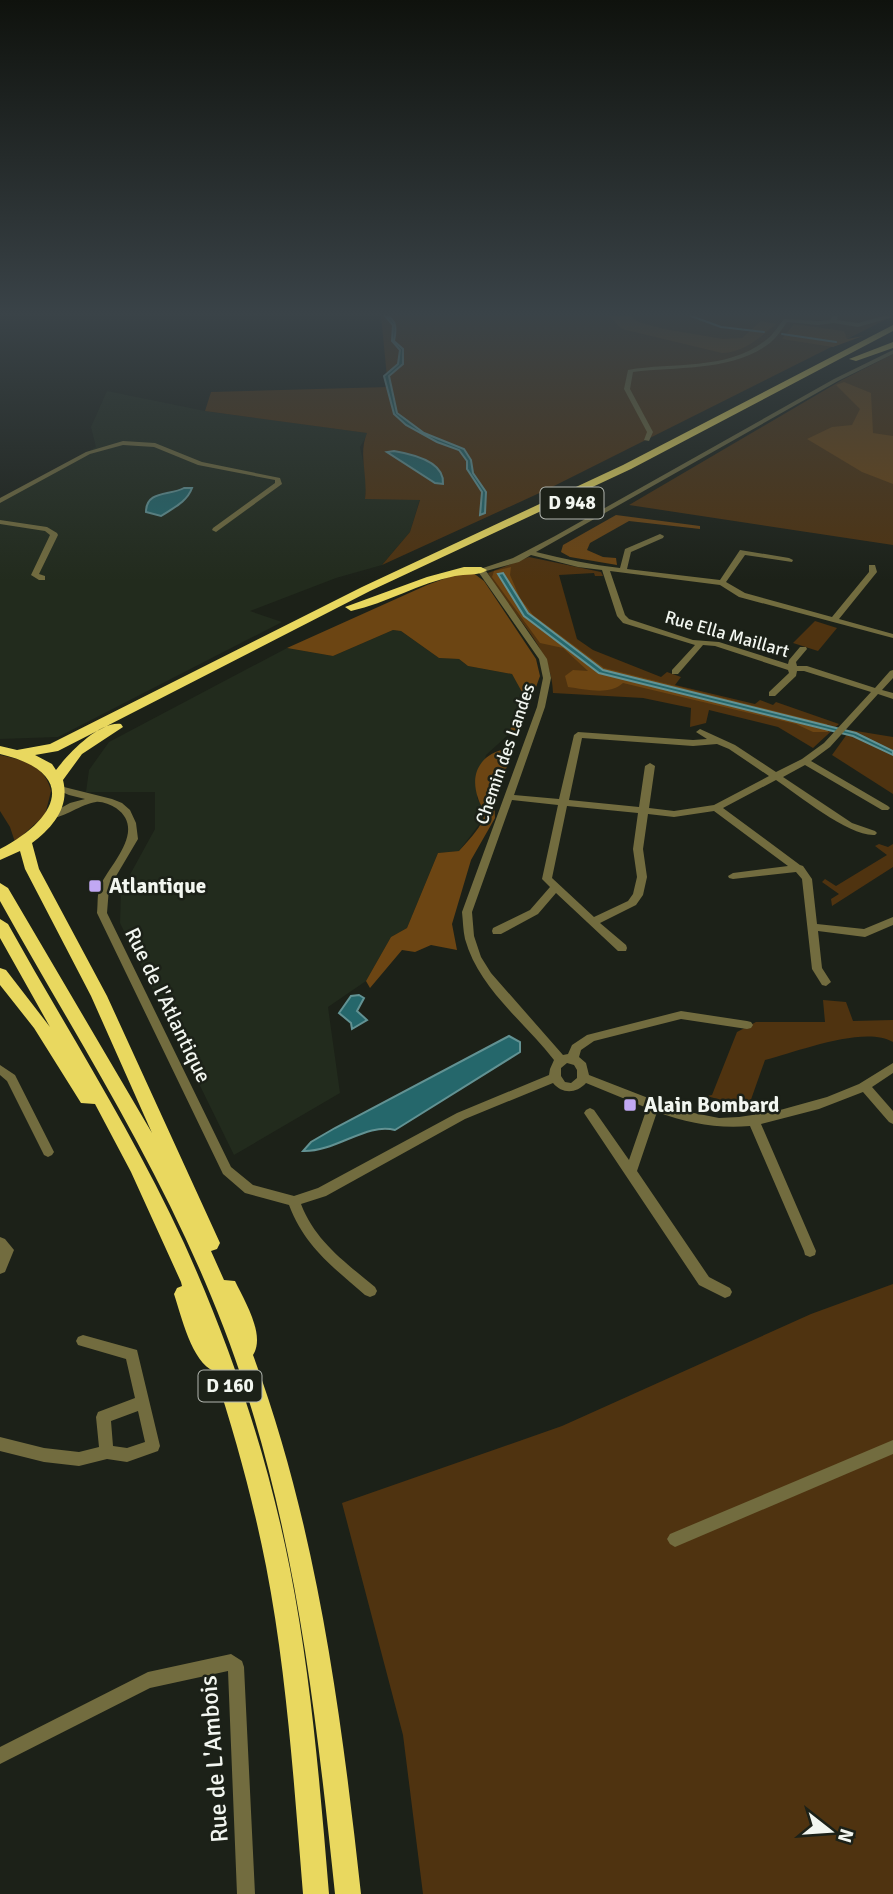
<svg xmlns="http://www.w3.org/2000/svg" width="893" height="1894" viewBox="0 0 893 1894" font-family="Signika,sans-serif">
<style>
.built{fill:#222b1d}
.green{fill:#4f3310}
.forest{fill:#6c4513}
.water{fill:#25676b;stroke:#629293;stroke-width:2}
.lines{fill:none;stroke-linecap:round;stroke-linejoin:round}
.stream{stroke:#629293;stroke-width:2}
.minor{fill:#726c3f;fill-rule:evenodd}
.highway{fill:#e9d85f;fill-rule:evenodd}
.poi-dot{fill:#c1a8f3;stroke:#1c2118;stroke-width:2.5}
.labels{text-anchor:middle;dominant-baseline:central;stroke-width:5;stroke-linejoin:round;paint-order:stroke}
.far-street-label{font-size:18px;fill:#f2f6f0;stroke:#1c2118}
.shield{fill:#1c2118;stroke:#b2b6af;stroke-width:2}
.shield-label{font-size:19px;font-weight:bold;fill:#f2f6f0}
.poi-label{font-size:21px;font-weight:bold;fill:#f2f6f0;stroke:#1c2118;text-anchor:start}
.street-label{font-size:21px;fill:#f2f6f0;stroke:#1c2118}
.near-street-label{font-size:24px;fill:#f2f6f0;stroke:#1c2118}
</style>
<rect width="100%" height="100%" fill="#1c2118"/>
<g class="built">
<polygon points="107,391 205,411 368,433 360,447 367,479 365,498 420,499 410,532 382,565 336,578 250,611 282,622 58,737 0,739 0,502 96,447 91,427"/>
<polygon points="393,630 401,631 439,658 459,659 468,666 512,674 522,691 509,734 486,755 477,798 484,810 484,818 459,851 438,853 407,928 391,937 366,981 328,1007 340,1093 234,1155 120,923 121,891 155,829 155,792 86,792 89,770 109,742 287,648 333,656"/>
</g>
<g class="green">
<path d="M381,316h512l-347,174 -164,75 28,-33 10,-32 -55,-1c3,-24 -7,-45 2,-66l-162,-22 6,-19 177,-5z"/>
<polygon points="893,354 893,545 629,505 842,380"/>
<path d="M529,557l72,15 2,4h-8l-1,-3 -35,2 18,64 16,11 68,27 6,-5 14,5 -6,8 80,19 5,-4 13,5 3,-3 63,22 -26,24 -35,-21 -69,-17 -3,13 -16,4 1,-19 -48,-10 -90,-5c-1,-49 -44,-78 -65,-120z"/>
<polygon points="815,621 837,628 818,651 793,643"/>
<polygon points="850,730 893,737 893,794 832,755"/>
<path d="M0,755c23,5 45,10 51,36l-6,24 -30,27 -5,-15 -10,-16z"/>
<polygon points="879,844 888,847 893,844 893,867 832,906 831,899 839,894 822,882 825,879 836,886 887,855 875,846"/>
<path d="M823,1000l23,2 7,19 40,-1v22c-29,-17 -96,10 -128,18l-17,48 -41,-12 5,-1 25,-63 19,-10h69z"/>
<polygon points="893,1284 893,1894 423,1894 403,1735 342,1503 562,1426 811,1314"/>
</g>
<g class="forest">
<path d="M609,316h22l7,6 26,7 59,10 19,-1 19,-17 15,3c-17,14 -31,28 -54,29l-100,-24z"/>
<polygon points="794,324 844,331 847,339 863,336 833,347 782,339"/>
<polygon points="844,382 871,393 873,433 893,436 893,484 862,472 807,439 832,427 852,425 860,409 836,385"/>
<polygon points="616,515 700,526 700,529 629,521 590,543 587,550 603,557 616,558 617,565 570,557 561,552 563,545"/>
<path d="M511,567l-1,8 10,23 13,17 71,53 223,56 1,8h-15l-17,-8 -173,-41c-14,13 -38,6 -55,4l-3,-11 8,-6 15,1 -25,-23 -23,-5 -48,-66 2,-6z"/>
<polygon points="472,572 484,581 536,659 540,676 518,737 509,734 522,692 512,674 468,666 459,659 439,658 401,631 393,630 333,656 287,648 427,585 460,573"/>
<path d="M501,750l7,2 2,7 -16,40 1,19 -24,42 -19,64 5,26 -26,-5 -16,7 -13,-2 -32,38 -4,-7 25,-44 16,-9 31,-75 21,-2c8,-9 20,-21 24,-32 4,-8 -3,-13 -5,-21 -8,-23 1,-41 23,-48z"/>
</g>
<g class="water">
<path d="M385,316c13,2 11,16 9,25l9,8v15l-14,12 8,37 27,20 40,16 7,11 2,13 13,19 -1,21 -5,2 2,-23 -15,-23v-8l-8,-11 -22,-8 -31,-17 -12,-11 -10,-38 14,-12 2,-14 -8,-9 1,-16z"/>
<path d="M394,451c18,3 51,11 49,33l-8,-1 -48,-31z"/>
<path d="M184,488h8c-5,14 -19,20 -31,28l-15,-4c0,-22 24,-16 38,-24z"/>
<polygon points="503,573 528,613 603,670 856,733 893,751 893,755 853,736 599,673 524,616 498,574"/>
<polygon points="359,995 364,998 357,1011 367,1020 352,1029 351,1023 339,1013 351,996"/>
<path d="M509,1036l11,6v10l-125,78c-28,-8 -59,22 -92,21l8,-9 24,-14z"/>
</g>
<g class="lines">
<g class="stream">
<polyline points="691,316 721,327 764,332"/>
<polyline points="782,334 836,342"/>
</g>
<g class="minor">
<path d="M832,316h6l-1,4 21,3 26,-7 9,1 -35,10 -24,-4 -16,2 -31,-3c-5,7 -10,15 -17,21 -38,29 -92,23 -137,29l-3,17 23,43 -4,9 -5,-1 3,-8 -23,-43 4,-19c45,-8 100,1 138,-30 8,-6 12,-14 18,-21l34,2 13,-1z"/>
<path d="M893,350v4l-55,27 -302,171c28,7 56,13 84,16l5,-19 35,-15 4,2 -1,2 -32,14 -4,17 93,11 20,-30 49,8 4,2 -1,2 -47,-7 -19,27 19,11 87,24 37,-45v-7h6l2,7 -38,47 54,15v4l-154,-41 -19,-12 -110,-14 15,44 4,4 64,21 26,2 69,22 1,-4 11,-13h6l1,2 -11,13 1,4h10l68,22 15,-17 3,-1v8l-11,12 11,3v6l-15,-5 -48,53 -19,14 77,45 2,2 -2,2h-6l-77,-45 -22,12 69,46 23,8 2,2 -2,2c-25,2 -77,-40 -99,-55l-53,28 77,57 3,1 9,13 5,45 47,5 29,-12v8l-28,12 -47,-6 4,37 9,14 -5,4 -4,-1 -10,-16 -10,-90 -6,-7 -63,7 -4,-1 -1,-2 5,-3 55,-7 -74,-55 -40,6 -26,-3 -5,35 4,28 -4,18 -7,10 -36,18 26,22 1,3 -1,3h-8l-62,-58 -18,21 -37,20h-8l-1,-3 1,-3 37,-18 20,-23 -8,-8 16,-74 -46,-5 -40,112 2,24 7,21 10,16 72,82 5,-1 4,-9 15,-10 94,-24 66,10 4,1 2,3 -2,3 -4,1 -66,-10 -87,22 -13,9 -2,7 7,6 3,12 90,35 40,8 20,-1 34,-5 54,-15 32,-13 34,-21v10l-21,14 21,24v13l-4,-2 -26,-30 -44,17 -58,15 55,127 -1,4 -5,2 -5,-2 -1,-4 -54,-125c-33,3 -62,-3 -93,-14l-20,59 72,106 21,11 2,4 -2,4 -5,2 -26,-13 -115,-172 2,-3 4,-2 4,2 35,50 18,-52 -61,-25c-10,11 -24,11 -33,0l-88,36 -139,77 -25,8c14,37 44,58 74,83l2,4 -2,4 -5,2 -5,-2c-32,-28 -60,-48 -76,-90l-44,-12 -22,-19 -126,-261c1,-9 0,-20 3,-27 10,-22 47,-56 16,-78 -5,-3 -15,-7 -20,-6 -15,2 -34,17 -46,16l-2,-2 2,-2 20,-11 15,-4 -16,-4 -14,-6 5,-3 52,13 10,4 8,7 6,13 2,16 -29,49 -2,25 124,254 22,18 41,11 24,-8 139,-75 92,-38 1,-6 4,-9c-30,-39 -75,-71 -89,-121 -2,-9 -2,-18 -3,-27l75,-205 6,-29 -4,-19 -62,-89 36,-12 42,-22 279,-157zM531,555l47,12 24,3 15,46 6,7 72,22 -23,25v4h6l25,-29 12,1 73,24 1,3 -20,19v4h6l21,-20 1,-5h7l67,21 -47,51 -22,16 -26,13 -41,-27 -35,-16 -4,3 11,7 -14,1 -115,-8 -4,3 -15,64 -45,-4 31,-88 6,-29 -4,-19 -61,-88 33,-9zM582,738l111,8 24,-2 12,5 40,27 -55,29 -40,6 -25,-3 6,-42 -5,-3 -5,3 -6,41 -70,-7zM567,806l71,7 -5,36 4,28 -4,17 -5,7 -34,16 -42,-39zM567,1063l7,2 3,5v8l-6,5 -6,-1 -4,-6v-8z"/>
<polygon points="123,441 155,443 202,462 280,478 282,484 216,532 212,530 213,528 275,483 275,480 198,465 154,447 123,445 90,454 0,503 0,498 86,452"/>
<polygon points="0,520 47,527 57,533 58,535 39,574 45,576 45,580 39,580 31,575 50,535 45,531 0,524"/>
<polygon points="0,1065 15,1075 54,1152 52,1155 48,1157 44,1155 7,1081 0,1075"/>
<polygon points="0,1237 5,1239 14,1250 5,1272 0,1274"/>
<path d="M83,1335l54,15 23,96 -2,5 -31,11 -20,-3 -28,7 -35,-4 -44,-11v-14l44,11 35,4 20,-5 -3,-30 2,-5 37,-14 -9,-39 -48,-14 -2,-4 2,-4zM138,1411l7,31 -18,6 -14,-2 -2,-25z"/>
<polygon points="893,1440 893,1454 675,1547 670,1544 667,1539 670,1534"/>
<polygon points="231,1654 242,1661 244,1667 255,1894 237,1894 228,1671 150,1688 0,1764 0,1747 148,1672"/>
</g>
<g class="highway">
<path d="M893,325v6l-262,138 -261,122 -312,160 -23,4 17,9 4,6c12,-16 43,-49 65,-46l2,3 -41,27 -19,26c7,27 -10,47 -31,63l7,26 68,127 113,247 -3,6 -6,2 13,29 11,1c9,19 31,54 18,74 64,173 88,357 108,539h-26c-21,-201 -45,-410 -124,-598 -57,-139 -138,-264 -211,-395v-18l8,5 144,245 -61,-137 -66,-127 -5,-18 -20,9v-11c58,-30 80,-76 0,-95v-8l17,4 33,-6 312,-157 261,-122z"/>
<polygon points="893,342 893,348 856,361 849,359"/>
<path d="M464,567h17l6,3c-8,6 -22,4 -32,6 -36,7 -68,27 -104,35l-6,-4 82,-30z"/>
<path d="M0,919l8,5c59,106 125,208 176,319 47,104 84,214 106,326 21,107 30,216 39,325h-26c-9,-109 -16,-220 -37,-328 -13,-66 -31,-131 -52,-195 -22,-8 -33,-56 -40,-77l3,-6 5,-2 -1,-4 -50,-110 -36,-68 -14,-1 -47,-75 -34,-43v-17l6,2 44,57 -50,-89z"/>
</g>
</g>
<linearGradient id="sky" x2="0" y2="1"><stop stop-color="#0f120d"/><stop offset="0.54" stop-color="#3a4348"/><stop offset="1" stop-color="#3a4348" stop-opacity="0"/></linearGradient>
<rect width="893" height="581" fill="url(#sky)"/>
<g class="poi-dot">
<rect x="88" y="879" width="14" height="14" rx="3.5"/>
<rect x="623" y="1098" width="14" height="14" rx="3.5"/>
</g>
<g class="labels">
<g class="far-street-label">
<text transform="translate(727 634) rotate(16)">Rue Ella Maillart</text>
<text transform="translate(505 754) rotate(-71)">Chemin des Landes</text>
</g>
<g class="shield">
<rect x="540.5" y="487.5" width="63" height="31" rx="5"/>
<rect x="198.5" y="1370.5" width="63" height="31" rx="5"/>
</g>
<g class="shield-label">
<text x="572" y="503">D 948</text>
<text x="230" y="1386">D 160</text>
</g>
<g class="poi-label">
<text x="109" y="886">Atlantique</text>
<text x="644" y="1105">Alain Bombard</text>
</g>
<g class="street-label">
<text transform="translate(168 1005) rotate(64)">Rue de l'Atlantique</text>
</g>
<g class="near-street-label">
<text transform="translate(214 1759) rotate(-94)">Rue de L'Ambois</text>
</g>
</g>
<g transform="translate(830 1831) rotate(107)" stroke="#1c2118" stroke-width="5" paint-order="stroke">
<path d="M0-5L12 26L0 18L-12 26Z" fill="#f2f6f0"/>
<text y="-10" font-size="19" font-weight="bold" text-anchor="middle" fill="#f2f6f0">N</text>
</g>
</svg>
